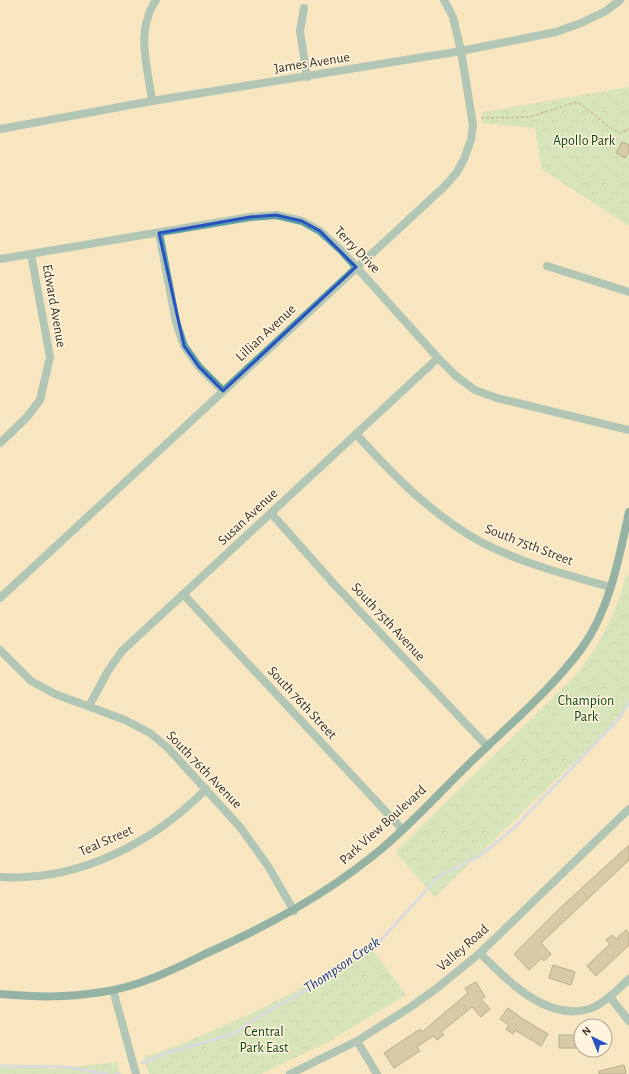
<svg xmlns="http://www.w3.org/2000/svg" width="629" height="1074" viewBox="0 0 629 1074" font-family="'Alegreya Sans',sans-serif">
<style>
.park{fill:url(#park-crowns)}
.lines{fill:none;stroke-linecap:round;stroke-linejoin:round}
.stream{stroke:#b7ceff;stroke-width:3}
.building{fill:#aeac86;stroke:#6c6a46}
.path{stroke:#95886f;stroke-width:1.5;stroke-dasharray:3 2;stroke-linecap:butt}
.street{stroke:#5d9fa6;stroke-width:8}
.secondary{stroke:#1b7780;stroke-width:8}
.marked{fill:none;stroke:#2852c0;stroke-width:3;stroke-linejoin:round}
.labels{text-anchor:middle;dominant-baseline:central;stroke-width:3;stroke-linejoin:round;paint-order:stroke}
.street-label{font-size:14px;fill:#393123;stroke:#fff4de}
.park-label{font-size:14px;fill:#0f4615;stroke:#fff4de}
.water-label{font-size:15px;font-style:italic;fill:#1c377c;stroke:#fff4de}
</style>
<defs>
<pattern id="park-crowns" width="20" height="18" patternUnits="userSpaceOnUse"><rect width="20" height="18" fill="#b1e4b1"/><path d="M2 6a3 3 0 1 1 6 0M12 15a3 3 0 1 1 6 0" fill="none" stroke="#99c498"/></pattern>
</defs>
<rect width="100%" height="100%" fill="#f8e6c1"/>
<g class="park">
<polygon points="629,87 629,226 543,170 542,171 535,128 482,123 482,112"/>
<path d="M626,575l3,1v128l-27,31 -167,162 -40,-45 181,-177c24,-30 41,-63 50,-100z"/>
<path d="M371,947l35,48 -78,47 -67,32h-112l-5,-17c30,-9 59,-22 88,-35 48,-22 94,-46 139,-75z"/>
<polygon points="117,1062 120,1074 0,1074 0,1066 52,1069"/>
</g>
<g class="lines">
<g class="stream">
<polyline points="142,1063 167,1053 233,1034 260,1016 303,992 345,960 381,940 439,876 480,856 515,827 617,721 629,703"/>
<polyline points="0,1066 65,1067 107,1074"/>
<polyline points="116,1074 119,1073"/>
</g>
</g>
<g class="building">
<polygon points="622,142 629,145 629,151 625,158 616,153"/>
<polygon points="629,845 629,860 541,943 551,954 544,961 542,958 529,970 514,954 560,908"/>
<polygon points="626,930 629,934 629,945 596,976 587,966 610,944 606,940 612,935 616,939"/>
<polygon points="553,965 575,972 571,985 549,978"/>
<polygon points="476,982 485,997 481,999 490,1009 481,1017 472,1007 441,1032 444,1035 437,1040 433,1036 417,1047 420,1051 394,1068 384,1053 420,1029 422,1032 468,993 465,988"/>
<polygon points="508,1008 523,1019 548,1034 541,1046 515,1030 513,1034 506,1029 509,1025 500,1019"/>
<rect x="559" y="1035" width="20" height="13"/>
<polygon points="624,1065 626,1074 599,1074 599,1071"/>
</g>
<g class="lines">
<path class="path" d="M481,118l49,-1 46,-15c17,8 26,23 44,31l9,-4"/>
<g class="street">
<polyline points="304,8 300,31 307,77"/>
<path d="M152,101c-3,-26 -13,-58 -4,-84 1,-6 5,-12 8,-17"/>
<polyline points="0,129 152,101 461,51 556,32 581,23 606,11 620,0"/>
<polyline points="159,233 176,322 184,346 199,367 223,391"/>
<polyline points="0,259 250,217 276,215 302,221 320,231 341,250 438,358 456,376 475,390 497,398 629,430"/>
<polyline points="547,266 629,292"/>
<path d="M356,434c37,41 76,81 125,108 40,21 86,33 129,45"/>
<polyline points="0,443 27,417 40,400 50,357 31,254"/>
<polyline points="271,513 333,583 487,746"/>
<polyline points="183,594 402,829"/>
<polyline points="0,598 445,186 457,172 464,159 471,140 473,125 461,51 453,17 444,0"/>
<polyline points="0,650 31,681 55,694 125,720 150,733 168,748 240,827 268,866 294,911"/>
<polyline points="89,706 108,671 122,651 438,358"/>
<path d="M0,877c78,5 153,-34 206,-88"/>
<path d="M480,953c28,29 73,74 116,53 13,-7 23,-18 33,-27"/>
<polyline points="113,990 136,1074"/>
<polyline points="610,997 629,1021"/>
<polyline points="357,1041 377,1074"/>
<polyline points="290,1074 357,1041 412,1006 437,988 480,953 629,809"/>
</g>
<path class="secondary" d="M0,994c36,3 65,4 102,-2 36,-5 71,-22 103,-38 60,-27 117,-57 169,-99 35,-28 66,-63 98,-94 37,-36 79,-71 110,-113 28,-39 37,-90 47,-136"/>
</g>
<path d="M0 0H629V1074H0ZM276,215l26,6 18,10 36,36 -133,124 -24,-24 -15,-21 -25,-113 91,-16z" fill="#f8e6c1" fill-opacity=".55" fill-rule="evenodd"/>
<path class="marked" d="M276,215l26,6 18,10 36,36 -133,124 -24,-24 -15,-21 -25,-113 91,-16z"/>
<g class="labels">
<g class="street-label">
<text transform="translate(312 63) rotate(-9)">James Avenue</text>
<text transform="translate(357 250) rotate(46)">Terry Drive</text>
<text transform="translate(54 306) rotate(80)">Edward Avenue</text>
<text transform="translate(266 333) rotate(-43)">Lillian Avenue</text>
<text transform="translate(248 517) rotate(-43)">Susan Avenue</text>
<text transform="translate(529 545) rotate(21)">South 75th Street</text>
<text transform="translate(388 622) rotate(47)">South 75th Avenue</text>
<text transform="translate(302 703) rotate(47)">South 76th Street</text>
<text transform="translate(204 770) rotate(46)">South 76th Avenue</text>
<text transform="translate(383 825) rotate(-42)">Park View Boulevard</text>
<text transform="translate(106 841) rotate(-24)">Teal Street</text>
<text transform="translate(463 948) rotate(-41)">Valley Road</text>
</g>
<g class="park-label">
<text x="584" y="141">Apollo Park</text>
<text x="586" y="701">Champion<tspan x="586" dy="16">Park</tspan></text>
<text x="264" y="1032">Central<tspan x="264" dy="16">Park East</tspan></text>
</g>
<g class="water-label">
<text transform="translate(342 965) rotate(-34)">Thompson Creek</text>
</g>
</g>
<g transform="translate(593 1038) rotate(317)"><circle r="19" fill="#fff4de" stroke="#b0a693"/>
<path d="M0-3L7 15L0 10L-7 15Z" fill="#2852c0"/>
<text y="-6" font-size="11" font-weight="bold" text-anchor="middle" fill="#393123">N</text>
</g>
</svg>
